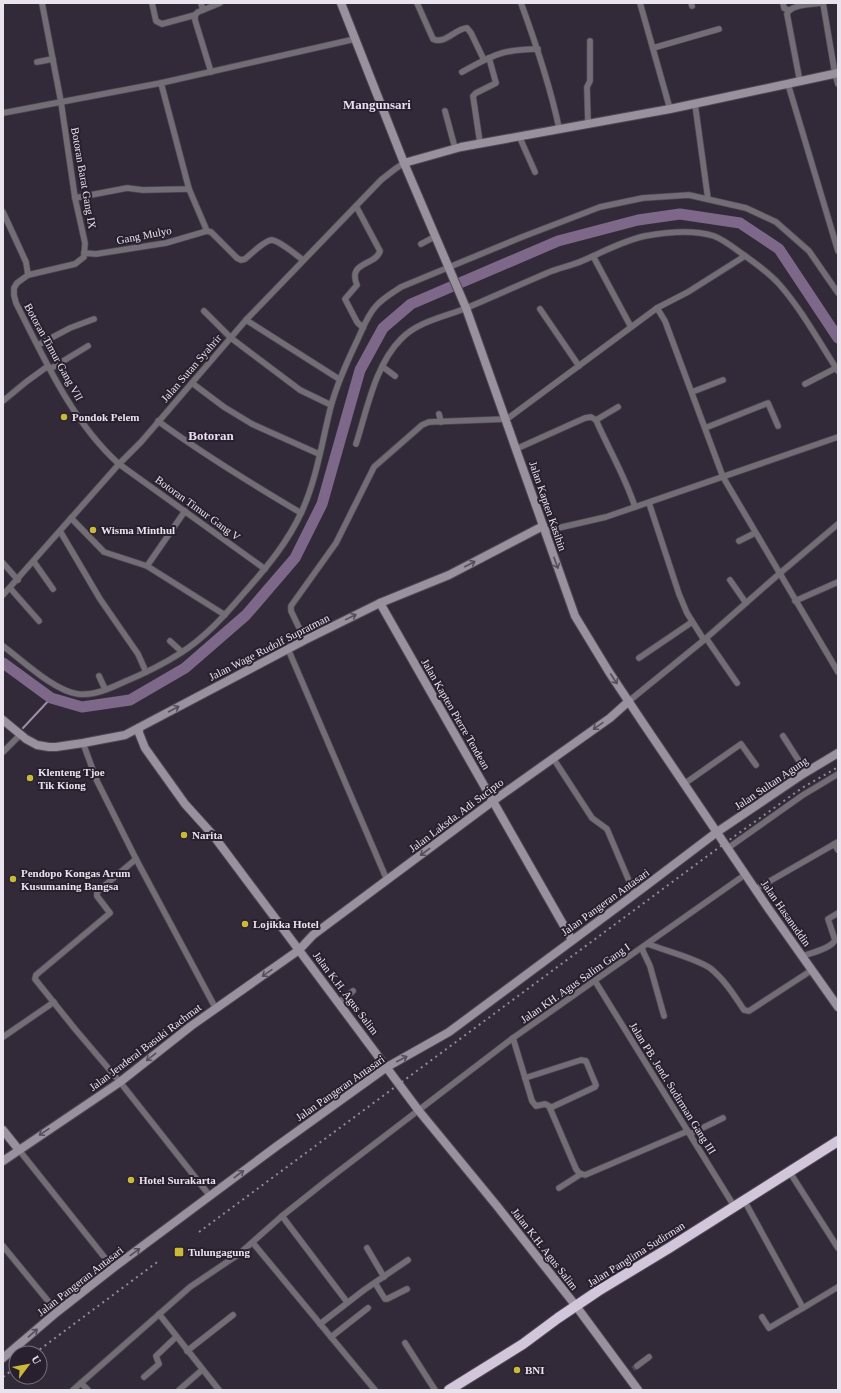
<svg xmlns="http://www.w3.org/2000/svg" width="841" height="1393" viewBox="0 0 841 1393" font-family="'Times New Roman',serif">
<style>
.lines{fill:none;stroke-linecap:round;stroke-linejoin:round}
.stream{stroke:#9d8da8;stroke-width:2}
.river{stroke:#7d688a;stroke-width:11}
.street-tunnel{stroke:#4e4654;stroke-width:5.5;stroke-dasharray:5.5 3;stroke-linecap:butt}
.street-casing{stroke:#504856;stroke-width:7}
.secondary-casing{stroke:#504856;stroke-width:10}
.highway-casing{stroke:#504856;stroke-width:12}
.street{stroke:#736e76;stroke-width:5.5}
.secondary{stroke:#99929e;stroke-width:8}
.highway{stroke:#d2c6da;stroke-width:10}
.rail{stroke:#928b97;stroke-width:2;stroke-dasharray:2 4;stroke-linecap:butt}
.oneway{stroke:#564e5b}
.poi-dot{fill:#caba3a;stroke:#29202f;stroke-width:1.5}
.labels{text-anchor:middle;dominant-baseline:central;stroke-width:4;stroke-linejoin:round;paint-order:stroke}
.street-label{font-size:11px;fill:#e9e3ed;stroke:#29202f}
.poi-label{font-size:11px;font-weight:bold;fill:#e9e3ed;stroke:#29202f;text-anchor:start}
.quarter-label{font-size:13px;font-weight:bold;fill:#e9ddf2;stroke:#29202f}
</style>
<rect width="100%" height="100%" fill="#332a39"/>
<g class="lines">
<polyline class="stream" points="23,728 51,698"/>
<polyline class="river" points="3,663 51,698 82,707 130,700 185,668 246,615 295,558 322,504 360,370 383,328 411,304 558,241 638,220 680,214 740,223 779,249 838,338"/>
<polyline class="street-tunnel" points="626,1374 637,1366"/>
<defs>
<g id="street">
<path d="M42,3l19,99 14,96 10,45 -1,14 -9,7 -47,11 -11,8 -3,5v7l2,8c28,55 56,119 103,161l146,105"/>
<polyline points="152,3 156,21 162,24 195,15"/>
<polyline points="201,3 203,10"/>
<path d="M417,3l16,36c12,6 23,-11 34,-11l4,5 13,27"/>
<path d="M521,3c15,41 29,82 38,125"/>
<polyline points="640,3 670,109"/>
<polyline points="691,3 692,6"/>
<polyline points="783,3 784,8 788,10"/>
<polyline points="823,3 835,74 838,84"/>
<polyline points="653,48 719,29"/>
<polyline points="37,62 53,59"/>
<polyline points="211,72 195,20 195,15 198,12 220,3"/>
<path d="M462,72c13,-7 26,-15 40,-19 12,-3 24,-4 36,-4"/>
<path d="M800,82l-13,-68c4,-10 23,-9 33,-11"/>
<polyline points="788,84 838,251"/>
<polyline points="695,104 708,199"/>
<polyline points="445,111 455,148"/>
<polyline points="3,113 161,83 355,39"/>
<polyline points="588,123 587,87 590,81 590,41"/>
<polyline points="519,136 535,172"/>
<polyline points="480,143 473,96 476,93 496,83 489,58"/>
<path d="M189,189l18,42 4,1 26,26 4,2 4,-1c6,-5 19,-18 26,-19 8,0 25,15 32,20"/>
<polyline points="75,198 127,188 143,190 189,189 161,83"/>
<path d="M356,206l24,45c-4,15 -33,10 -23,34l-12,14 12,23 6,6"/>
<polyline points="3,212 26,262 28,275"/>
<polyline points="421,244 436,236"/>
<polyline points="84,253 96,254 166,243 207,231"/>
<polyline points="593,256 631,327"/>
<polyline points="657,308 688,292 745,256"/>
<polyline points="540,309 579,366"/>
<polyline points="204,311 231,338 300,390 331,405"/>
<polyline points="246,320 339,379"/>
<polyline points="38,345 70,328 94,319"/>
<polyline points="383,367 395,376"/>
<polyline points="50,369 88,346"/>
<polyline points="192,383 224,407 252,424 319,454"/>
<polyline points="805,384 836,368"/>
<polyline points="692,392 723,380"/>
<polyline points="3,401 26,382 48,366"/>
<polyline points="439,414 441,422"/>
<polyline points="596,420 618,407"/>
<path d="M158,421c46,34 94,63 143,92"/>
<polyline points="705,428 768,403 778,426"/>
<path d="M356,444c11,-34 19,-79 45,-105 16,-17 42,-22 63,-30 29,-12 59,-26 88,-38 10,-4 21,-6 30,-10 21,-9 40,-20 63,-25 22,-4 47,-7 69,0 10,4 19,11 27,17 13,9 27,19 38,31 23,26 40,58 59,87"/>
<path d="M516,449l69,-31 6,-1 5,3c13,30 29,56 39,87"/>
<polyline points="649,503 679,594 687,613 704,640"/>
<polyline points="71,518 104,552 147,566 225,615"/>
<polyline points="60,531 100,599 138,654 146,672"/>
<polyline points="545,531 606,517 838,437"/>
<polyline points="739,541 755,533"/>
<polyline points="34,562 53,589"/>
<polyline points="3,563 18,580"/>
<polyline points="147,566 185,511"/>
<polyline points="730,580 746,603"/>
<polyline points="10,588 39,621"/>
<polyline points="3,595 119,464 141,442 246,320 381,180 395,169 404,163"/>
<polyline points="795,601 838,582"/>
<polyline points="706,638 737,683"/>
<polyline points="305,640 291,611 291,606 336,543 374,467 422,425 429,422 507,419 657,308 665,321 723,477 838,672"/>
<polyline points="170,641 182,652"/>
<path d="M3,646c19,14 51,45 75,48 16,2 33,-6 46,-12 19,-8 38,-17 55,-28 26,-16 46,-39 65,-61 23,-26 44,-51 58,-82 15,-33 20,-70 29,-105 6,-22 15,-42 25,-63 6,-12 10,-26 20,-37 7,-8 16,-13 25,-19l121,-50 78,-30 43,-9 46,-3 57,13 30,14 33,29 29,42"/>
<polyline points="288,649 387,880"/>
<polyline points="639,658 692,622"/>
<polyline points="99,676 105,689"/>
<polyline points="629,701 704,640 779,574 838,524"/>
<polyline points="783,736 806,772"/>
<polyline points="83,743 97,781 136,859 216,1009"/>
<polyline points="3,752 20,735"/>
<polyline points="553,758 592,818 607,829 635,895"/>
<polyline points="684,784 741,744 756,765"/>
<polyline points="834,844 838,850"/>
<polyline points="728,848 803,795 838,774"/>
<polyline points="136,859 97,892 97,896 110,913 36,975 35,979 75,1029 120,1082 210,1196"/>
<polyline points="756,889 838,842"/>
<path d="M648,944c18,7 47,14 62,24 14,11 24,27 34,42l5,1 63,-41"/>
<polyline points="642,949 650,966 664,1016"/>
<path d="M803,956c8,-3 29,-8 32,-16l-7,-21 10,-6"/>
<polyline points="595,981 734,1206"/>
<polyline points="339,1002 353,991"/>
<polyline points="3,1037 54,1002"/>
<polyline points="513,1038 532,1101 536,1106 545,1104 549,1106 576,1169 579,1173 585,1175 688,1131"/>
<polyline points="525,1078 581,1060 586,1061 596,1085 595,1087 550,1108"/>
<polyline points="690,1134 723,1118"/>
<polyline points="19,1150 113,1268"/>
<polyline points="789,1171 838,1248"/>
<polyline points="559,1188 581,1174"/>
<polyline points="744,1200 803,1308 838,1287"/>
<polyline points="282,1216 347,1302"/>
<polyline points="253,1243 375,1390"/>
<polyline points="3,1246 57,1312"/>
<polyline points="367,1248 384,1277"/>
<polyline points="375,1283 385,1299 387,1299 407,1289"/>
<polyline points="159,1314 219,1390"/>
<polyline points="762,1317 769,1328 803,1308"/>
<polyline points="320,1324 364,1290 408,1260"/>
<polyline points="331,1337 368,1308"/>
<polyline points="405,1343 435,1390"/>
<polyline points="187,1351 233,1315"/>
<polyline points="637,1366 649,1357"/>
<polyline points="144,1377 159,1364 156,1356 176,1337"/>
<polyline points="81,1383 88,1390"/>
<polyline points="73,1390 190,1287 239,1254 282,1216 326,1181 513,1038 746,874"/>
<polyline points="179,1390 202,1370"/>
</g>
<g id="secondary">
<polyline points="341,3 404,163 466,308 575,616 609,672 643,723 768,908 838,1007"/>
<polyline points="404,163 461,147 670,109 838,73"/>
<polyline points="380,603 572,940"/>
<polyline points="3,720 26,739 37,745 49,747 56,747 83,743 125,735 305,640 380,603 449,575 543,526"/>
<polyline points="139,728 139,733 145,748 185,804 213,835 419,1111 497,1206 576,1306 638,1390"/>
<polyline points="3,1130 19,1150"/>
<polyline points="3,1161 120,1082 191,1026 299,950 313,935 493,801 610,718 629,701"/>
<polyline points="3,1358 57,1312 113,1268 277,1146 387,1067 449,1032 643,888 717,832 803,774 838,753"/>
</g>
<polyline id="highway" points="449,1390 523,1344 558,1318 598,1291 669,1248 838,1141"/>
</defs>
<use href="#street" class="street-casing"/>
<use href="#secondary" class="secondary-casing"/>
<use href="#highway" class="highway-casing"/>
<use href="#street" class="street"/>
<use href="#secondary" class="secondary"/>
<use href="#highway" class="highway"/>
<g class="rail">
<polyline points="199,1232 725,843 802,788 838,767"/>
<polyline points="35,1353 160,1260"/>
<polyline points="3,1377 16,1367"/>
</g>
</g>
<defs><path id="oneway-shaft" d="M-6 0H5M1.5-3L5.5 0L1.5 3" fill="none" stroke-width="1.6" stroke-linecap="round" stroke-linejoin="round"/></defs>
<g class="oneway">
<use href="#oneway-shaft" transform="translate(556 563) rotate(70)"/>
<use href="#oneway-shaft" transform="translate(470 564) rotate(-27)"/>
<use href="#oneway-shaft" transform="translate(351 617) rotate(-26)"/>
<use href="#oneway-shaft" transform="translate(614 679) rotate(57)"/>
<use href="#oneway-shaft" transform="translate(174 709) rotate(-28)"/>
<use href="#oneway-shaft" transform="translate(598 726) rotate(145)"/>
<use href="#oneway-shaft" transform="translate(425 852) rotate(143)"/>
<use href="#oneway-shaft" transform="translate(267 973) rotate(145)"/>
<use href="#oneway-shaft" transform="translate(151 1057) rotate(142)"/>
<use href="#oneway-shaft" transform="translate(402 1059) rotate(-28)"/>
<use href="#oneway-shaft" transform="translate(44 1132) rotate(146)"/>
<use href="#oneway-shaft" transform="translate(239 1174) rotate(-37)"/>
<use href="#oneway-shaft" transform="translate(135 1252) rotate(-36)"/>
<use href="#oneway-shaft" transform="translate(33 1333) rotate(-41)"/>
</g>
<g class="poi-dot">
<circle cx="64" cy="417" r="4"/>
<circle cx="93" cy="530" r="4"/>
<circle cx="30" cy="778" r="4"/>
<circle cx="184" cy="835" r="4"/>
<circle cx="13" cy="879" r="4"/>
<circle cx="245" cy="924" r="4"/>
<circle cx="131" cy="1180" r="4"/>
<rect x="174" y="1247" width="10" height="10" rx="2"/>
<circle cx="517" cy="1370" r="4"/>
</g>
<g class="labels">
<g class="street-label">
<text transform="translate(84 178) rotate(80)">Botoran Barat Gang IX</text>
<text transform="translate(144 235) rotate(-11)">Gang Mulyo</text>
<text transform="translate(54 352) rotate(61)">Botoran Timur Gang VII</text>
<text transform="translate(191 368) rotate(-49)">Jalan Sutan Syahrir</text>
<text transform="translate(548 506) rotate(71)">Jalan Kapten Kasihin</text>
<text transform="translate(198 508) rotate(36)">Botoran Timur Gang V</text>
<text transform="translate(269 647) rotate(-27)">Jalan Wage Rudolf Supratman</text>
<text transform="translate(456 714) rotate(60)">Jalan Kapten Pierre Tendean</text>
<text transform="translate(771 783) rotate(-34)">Jalan Sultan Agung</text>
<text transform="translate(456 815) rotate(-37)">Jalan Laksda. Adi Sucipto</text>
<text transform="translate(605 902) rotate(-36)">Jalan Pangeran Antasari</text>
<text transform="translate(786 913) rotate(55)">Jalan Hasanuddin</text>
<text transform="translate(575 983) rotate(-35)">Jalan KH. Agus Salim Gang I</text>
<text transform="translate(346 993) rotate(53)">Jalan K.H. Agus Salim</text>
<text transform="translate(145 1047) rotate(-37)">Jalan Jenderal Basuki Rachmat</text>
<text transform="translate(340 1088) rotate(-35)">Jalan Pangeran Antasari</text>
<text transform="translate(673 1088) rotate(58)">Jalan PB. Jend. Sudirman Gang III</text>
<text transform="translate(545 1249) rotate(52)">Jalan K.H. Agus Salim</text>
<text transform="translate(636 1254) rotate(-32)">Jalan Panglima Sudirman</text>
<text transform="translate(80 1281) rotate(-38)">Jalan Pangeran Antasari</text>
</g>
<g class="poi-label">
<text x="72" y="417">Pondok Pelem</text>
<text x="101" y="530">Wisma Minthul</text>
<text x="38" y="772">Klenteng Tjoe<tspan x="38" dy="13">Tik Kiong</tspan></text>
<text x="192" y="835">Narita</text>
<text x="21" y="873">Pendopo Kongas Arum<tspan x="21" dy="13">Kusumaning Bangsa</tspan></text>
<text x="253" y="924">Lojikka Hotel</text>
<text x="139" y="1180">Hotel Surakarta</text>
<text x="188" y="1252">Tulungagung</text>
<text x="525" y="1370">BNI</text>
</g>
<g class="quarter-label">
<text x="377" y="104">Mangunsari</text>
<text x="211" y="435">Botoran</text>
</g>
</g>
<rect width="841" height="1393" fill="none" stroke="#e9e3ed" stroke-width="8"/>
<g transform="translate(28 1365) rotate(58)"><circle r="19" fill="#29202f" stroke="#766e7b"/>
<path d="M0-3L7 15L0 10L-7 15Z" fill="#caba3a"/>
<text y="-6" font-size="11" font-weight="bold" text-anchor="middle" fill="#e9e3ed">U</text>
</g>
</svg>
